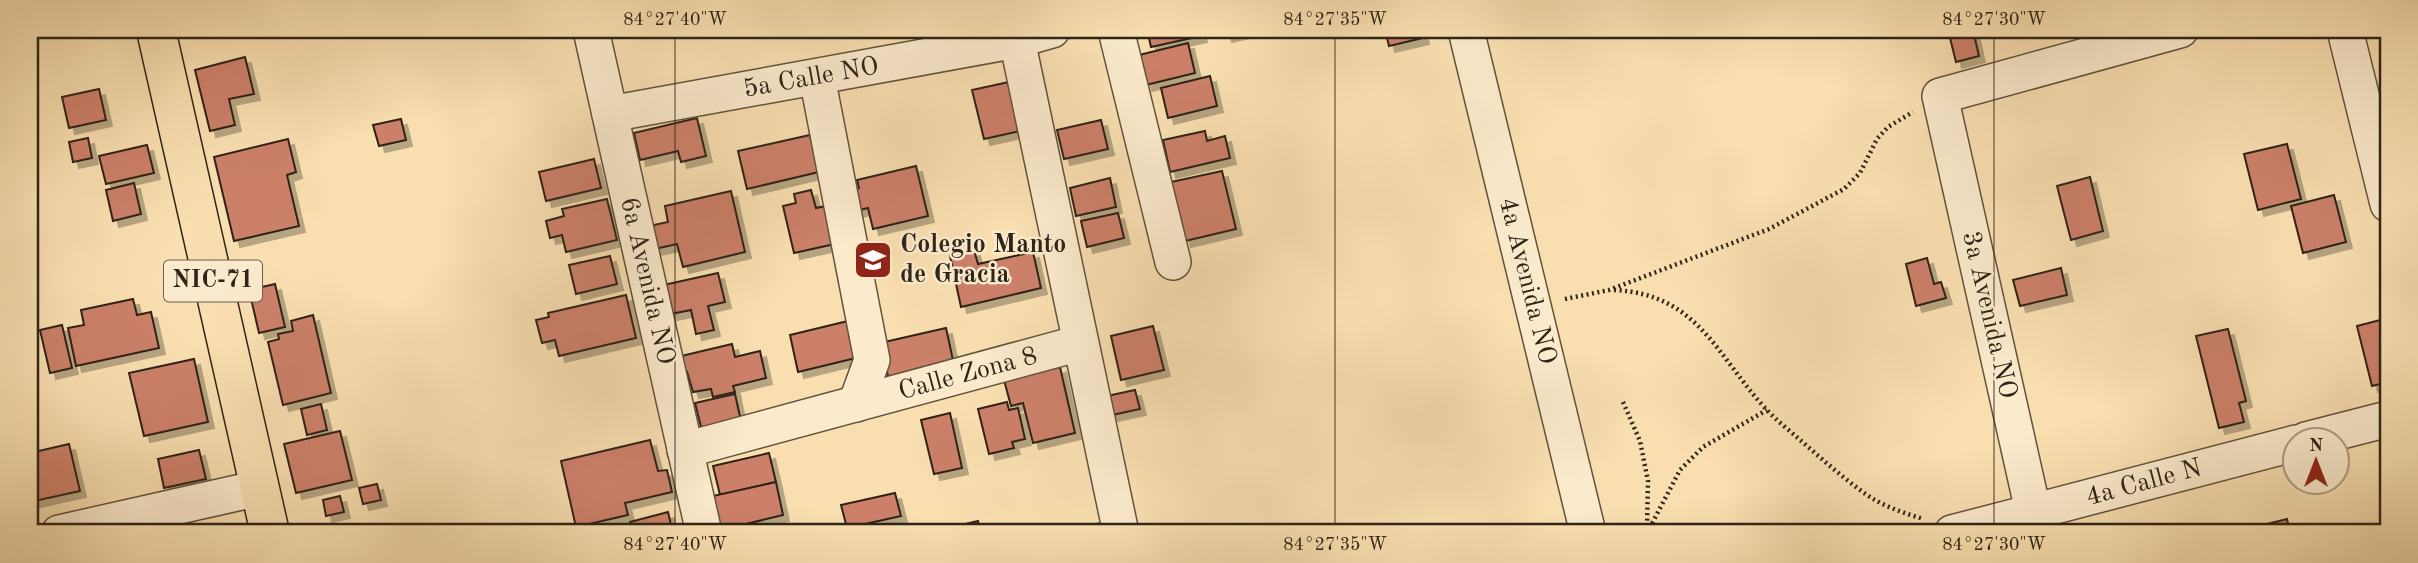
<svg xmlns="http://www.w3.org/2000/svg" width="2418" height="563" viewBox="0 0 2418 563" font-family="'Old Standard TT',serif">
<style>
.building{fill:#cc806b;stroke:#2e2419;stroke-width:2;filter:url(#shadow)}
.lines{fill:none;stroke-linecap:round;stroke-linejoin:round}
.minor-casing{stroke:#61533f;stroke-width:38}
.highway-casing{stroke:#2e2419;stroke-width:41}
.path{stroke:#2e2419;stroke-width:4.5;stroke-dasharray:2 3.5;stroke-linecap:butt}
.minor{stroke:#fbeacc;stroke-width:35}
.highway{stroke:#f9dfb0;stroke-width:38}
.ticks{fill:none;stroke:#2e2419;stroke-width:2;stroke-opacity:0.45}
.labels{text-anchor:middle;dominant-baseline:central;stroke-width:5;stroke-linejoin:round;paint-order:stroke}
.shield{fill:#fbeacc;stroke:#6c5f4f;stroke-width:2}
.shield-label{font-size:24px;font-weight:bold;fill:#2e2419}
.street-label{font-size:26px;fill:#2e2419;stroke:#fbeacc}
.poi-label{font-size:26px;font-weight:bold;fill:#2e2419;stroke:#fbeacc;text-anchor:start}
.neatline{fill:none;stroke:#2e2419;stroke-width:2.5}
.ticks-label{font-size:18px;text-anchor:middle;fill:#2e2419}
</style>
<defs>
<filter id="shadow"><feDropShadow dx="6" dy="6" stdDeviation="0" flood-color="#0004"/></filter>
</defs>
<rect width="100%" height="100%" fill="#f9dfb0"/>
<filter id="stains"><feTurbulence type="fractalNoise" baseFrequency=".00286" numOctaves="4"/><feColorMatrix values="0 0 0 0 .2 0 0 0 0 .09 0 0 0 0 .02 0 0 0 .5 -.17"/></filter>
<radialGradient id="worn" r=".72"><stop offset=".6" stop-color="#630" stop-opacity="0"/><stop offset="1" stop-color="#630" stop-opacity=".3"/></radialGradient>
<g class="building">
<polygon points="1147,30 1199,30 1201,36 1151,47"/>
<polygon points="1224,30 1252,30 1226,36"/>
<polygon points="1385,30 1421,30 1423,38 1389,46"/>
<polygon points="1948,30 1973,30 1979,56 1956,62"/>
<polygon points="1188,43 1195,73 1146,85 1139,55"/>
<polygon points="245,57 254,94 229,99 235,125 210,131 195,70"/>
<polygon points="1210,76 1217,106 1168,118 1161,88"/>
<polygon points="1009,82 1020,131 984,139 972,90"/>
<polygon points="99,89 106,120 69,128 62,97"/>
<polygon points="697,118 706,156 681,162 678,151 640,160 634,133"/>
<polygon points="401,119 406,140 379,146 373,125"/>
<polygon points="1101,120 1108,149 1064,159 1057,130"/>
<polygon points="1205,131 1207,141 1225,136 1230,158 1170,172 1163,140"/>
<polygon points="810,135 819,172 747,189 738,151"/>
<polygon points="88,138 92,158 73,162 69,142"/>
<polygon points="288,139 296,172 287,175 299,226 234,241 214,157"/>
<polygon points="2287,144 2301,199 2258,210 2244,154"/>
<polygon points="147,145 154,173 106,184 99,156"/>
<polygon points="594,159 601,188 546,201 539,172"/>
<polygon points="916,166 928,216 873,229 868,208 856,211 851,190 859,188 857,180"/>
<polygon points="1222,171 1236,229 1185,241 1171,182"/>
<polygon points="2090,177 2103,231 2071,240 2057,186"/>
<polygon points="1110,178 1116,207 1076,216 1070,188"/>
<polygon points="134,183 141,214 113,221 106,190"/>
<polygon points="811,190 816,208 835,204 844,242 794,253 783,206 796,203 794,194"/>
<polygon points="731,191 745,252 683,267 677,244 655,249 649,226 668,222 665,206"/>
<polygon points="2334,195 2346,242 2303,253 2291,206"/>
<polygon points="607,199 617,240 566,252 562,235 550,238 546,221 564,216 562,209"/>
<polygon points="1118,213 1124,238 1087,247 1081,221"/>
<polygon points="974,250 978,264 1033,252 1041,288 961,307 950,256"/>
<polygon points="610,256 617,284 576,294 569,265"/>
<polygon points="1927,258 1934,284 1941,282 1946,298 1916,306 1906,264"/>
<polygon points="2061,268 2067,295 2020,306 2013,280"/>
<polygon points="718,273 725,302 708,306 714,330 696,334 691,310 666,315 659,286"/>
<polygon points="275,284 285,327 259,333 249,290"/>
<polygon points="626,295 636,338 559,356 555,340 542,343 536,320 549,317 548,313"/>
<polygon points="133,299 137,315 151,312 159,348 76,366 68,328 84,325 81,310"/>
<polygon points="313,315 331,393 283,405 268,342 279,339 278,334 293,331 291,321"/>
<polygon points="2388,318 2388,382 2372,386 2357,326"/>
<polygon points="852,320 860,357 798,372 790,335"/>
<polygon points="62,325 72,368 50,373 40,330"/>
<polygon points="1153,326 1164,370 1121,380 1111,336"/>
<polygon points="946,328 953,360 916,369 918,376 889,380 880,343"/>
<polygon points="2228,329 2246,401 2239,403 2244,422 2219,428 2196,336"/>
<polygon points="732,344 735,357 760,351 766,378 733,386 735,392 713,397 711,389 693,392 687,372 681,373 677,357"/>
<polygon points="194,359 208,422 144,436 129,373"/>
<polygon points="1060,367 1075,433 1033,443 1023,403 1011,406 1004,380"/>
<polygon points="1135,390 1140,409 1112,415 1107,396"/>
<polygon points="735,394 743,430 704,439 695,403"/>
<polygon points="1007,402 1009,410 1018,408 1025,439 1012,442 1014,448 989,454 978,409"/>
<polygon points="321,404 327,430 307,435 301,409"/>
<polygon points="950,413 962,468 934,474 921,420"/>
<polygon points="340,431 352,480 296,493 284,444"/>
<polygon points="650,440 658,471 667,470 672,492 625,503 628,515 576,527 561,461"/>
<polygon points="69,444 80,491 30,502 30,453"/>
<polygon points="199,450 206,479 164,488 158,459"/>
<polygon points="769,453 776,482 720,495 713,466"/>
<polygon points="776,482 783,515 721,530 713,496"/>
<polygon points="377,484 381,500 363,504 359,488"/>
<polygon points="895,493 901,516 847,528 841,505"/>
<polygon points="340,496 344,512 326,516 323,500"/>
<polygon points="668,512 673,533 633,533 630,522"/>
<polygon points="2287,519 2290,533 2257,533 2255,527"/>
<polygon points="978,521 981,533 962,533 961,525"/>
<polygon points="1106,522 1109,533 1064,533 1063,531"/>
<polygon points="2388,524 2388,533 2382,533 2380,526"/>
</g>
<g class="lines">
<defs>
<g id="minor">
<polyline points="591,30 704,533"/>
<polyline points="1116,30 1173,262"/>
<polyline points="1466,30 1588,533"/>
<polyline points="2345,30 2388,204"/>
<polyline points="1017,40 1121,533"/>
<polyline points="817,77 872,360 856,404"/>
<polyline points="610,114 1017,40 1052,30"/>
<polyline points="2306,440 2388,419"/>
<polyline points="685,450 1080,343"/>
<polyline points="59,533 259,488"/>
<polyline points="1952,533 2296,443"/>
<polyline points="2038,533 1940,96 2180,30"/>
</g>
<polyline id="highway" points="156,30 270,533"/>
</defs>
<use href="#minor" class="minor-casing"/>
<use href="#highway" class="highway-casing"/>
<g class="path">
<path d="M1614,290c85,4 103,67 153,120 10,11 22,20 32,29 23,20 46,41 71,58 16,10 36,17 54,22"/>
<polyline points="1565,299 1609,290 1769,229 1844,189 1860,173 1877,139 1888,127 1913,112"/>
<polyline points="1623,402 1640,441 1648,481 1647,529"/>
<polyline points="1647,533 1680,470 1703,447 1767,410"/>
</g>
<use href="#minor" class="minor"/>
<use href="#highway" class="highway"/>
</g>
<path class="ticks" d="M675,30v503M1335,30v503M1994,30v503"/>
<defs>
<symbol id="school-square" viewBox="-11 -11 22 22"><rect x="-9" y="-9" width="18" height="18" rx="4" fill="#8f2418" stroke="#fbeacc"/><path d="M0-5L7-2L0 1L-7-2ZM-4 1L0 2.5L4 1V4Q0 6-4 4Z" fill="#fff"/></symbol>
</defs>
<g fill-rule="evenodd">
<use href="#school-square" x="851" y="238" width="44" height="44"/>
</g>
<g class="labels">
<rect class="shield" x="164" y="260.5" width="98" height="41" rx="5"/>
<g class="shield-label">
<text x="213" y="281">NIC-71</text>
</g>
<g class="street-label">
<text transform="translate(811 78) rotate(-10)">5a Calle NO</text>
<text transform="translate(647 281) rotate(77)">6a Avenida NO</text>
<text transform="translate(1527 281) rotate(76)">4a Avenida NO</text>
<text transform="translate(1989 315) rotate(77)">3a Avenida NO</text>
<text transform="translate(968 374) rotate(-15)">Calle Zona 8</text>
<text transform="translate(2144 483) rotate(-15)">4a Calle N</text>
</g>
<g class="poi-label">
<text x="900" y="245">Colegio Manto<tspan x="900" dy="30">de Gracia</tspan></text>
</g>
</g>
<rect width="2418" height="563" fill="none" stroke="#f9dfb0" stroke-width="77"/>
<g transform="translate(2316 461)"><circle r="33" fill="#fbeacc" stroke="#a99b84" stroke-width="2"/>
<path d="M0-5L12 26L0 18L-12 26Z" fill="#8f2418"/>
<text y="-10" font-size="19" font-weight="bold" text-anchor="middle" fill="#2e2419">N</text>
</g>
<rect x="38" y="38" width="2342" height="486" class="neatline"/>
<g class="ticks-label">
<text x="675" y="25">84°27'40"W</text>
<text x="1335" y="25">84°27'35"W</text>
<text x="1994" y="25">84°27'30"W</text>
<text x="675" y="550">84°27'40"W</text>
<text x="1335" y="550">84°27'35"W</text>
<text x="1994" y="550">84°27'30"W</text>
</g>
<rect width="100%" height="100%" filter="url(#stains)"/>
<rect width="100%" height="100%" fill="url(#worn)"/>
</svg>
